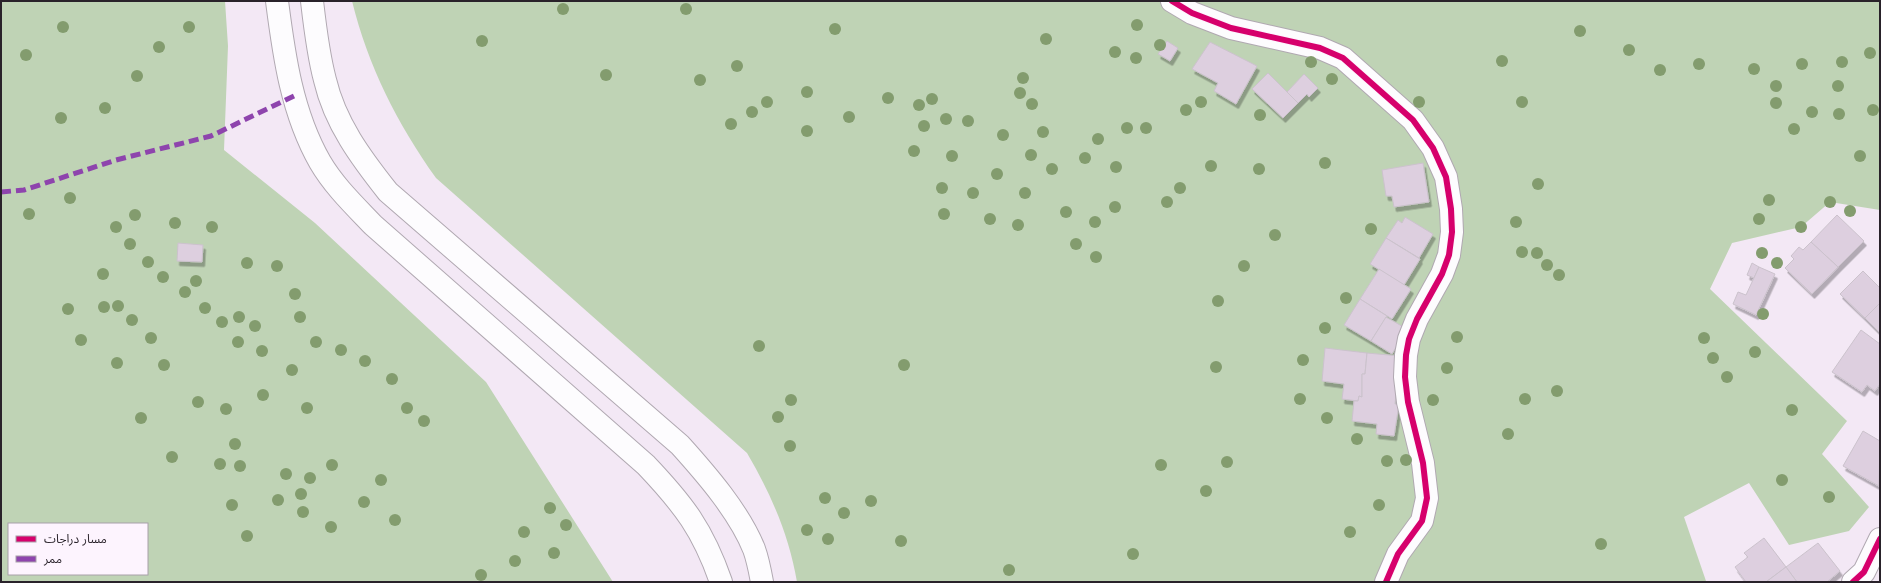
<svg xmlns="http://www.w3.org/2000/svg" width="1881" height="583" viewBox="0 0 1881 583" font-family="Helvetica,'Noto Sans Arabic',sans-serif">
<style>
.forest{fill:#bfd3b5;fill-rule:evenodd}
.building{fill:#ddcfdf;stroke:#cbc2cc;filter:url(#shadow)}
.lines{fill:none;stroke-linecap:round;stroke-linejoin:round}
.street-casing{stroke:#b0a8b1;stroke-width:24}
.secondary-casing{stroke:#b0a8b1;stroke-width:24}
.street{stroke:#fdfcfe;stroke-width:22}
.secondary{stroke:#fdfcfe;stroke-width:22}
.quiet{stroke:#8e44ad;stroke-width:5;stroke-dasharray:10 5;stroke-linecap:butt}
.cycleway-casing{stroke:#fdf4fe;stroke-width:8}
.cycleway{stroke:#d6006c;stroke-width:6}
.tree{fill:#839c6e}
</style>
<defs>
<filter id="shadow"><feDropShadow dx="2.5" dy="4.5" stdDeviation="0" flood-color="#0004"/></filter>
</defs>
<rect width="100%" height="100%" fill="#f3e8f5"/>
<g class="forest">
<path d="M1,1h224l3,45 -4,104 91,73 171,159 127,200h-612zM9,524h138v50h-138z"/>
<path d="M352,1h1528v209l-50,-8 -29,25 -69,16 -22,46 137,132 -25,33 47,53 -20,24 -60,14 -40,-62 -65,34 22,64 -909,1c-8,-47 -26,-88 -50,-129l-311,-275c-39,-55 -68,-112 -84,-177z"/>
</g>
<g class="building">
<polygon points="1167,41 1178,48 1170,61 1158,54"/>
<polygon points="1210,42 1257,66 1236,104 1214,91 1218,83 1192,69"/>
<polygon points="1268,73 1298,103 1283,118 1252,89"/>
<polygon points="1304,74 1318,88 1309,97 1307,94 1298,103 1287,92"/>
<polygon points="1423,163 1429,202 1394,207 1392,196 1386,196 1382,170"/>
<polygon points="1837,215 1864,241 1838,267 1811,242"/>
<polygon points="1405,217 1433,234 1419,258 1386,238 1398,220 1402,223"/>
<polygon points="1386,238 1420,259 1404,285 1370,264"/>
<polygon points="1811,242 1838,267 1812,294 1785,268 1794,259 1791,256 1799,247 1803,250"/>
<polygon points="178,243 203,245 202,262 177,261"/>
<polygon points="1752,263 1759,267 1754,278 1747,275"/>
<polygon points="1759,267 1775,274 1756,315 1733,304 1738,292 1746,295"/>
<polygon points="1379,269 1411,289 1392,319 1360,299"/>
<polygon points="1863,271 1880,288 1880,303 1865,318 1840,294"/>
<polygon points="1360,299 1387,316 1371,341 1344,325"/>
<polygon points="1880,303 1880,333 1865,318"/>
<polygon points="1386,317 1407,329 1392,354 1371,341"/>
<polygon points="1861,330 1880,344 1880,384 1875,391 1867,385 1862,392 1832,372"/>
<polygon points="1325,348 1367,353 1365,374 1362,374 1362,397 1359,396 1358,401 1342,399 1344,384 1322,381"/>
<polygon points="1367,353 1400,356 1395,404 1399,404 1394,436 1376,434 1377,424 1352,421 1354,401 1358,401 1359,396 1362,397 1362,374 1365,374"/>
<polygon points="1863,431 1880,441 1879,486 1843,466"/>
<polygon points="1764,538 1786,567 1766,582 1746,582 1735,567 1748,557 1744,553"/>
<polygon points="1818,543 1840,571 1827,582 1797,582 1786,567"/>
<polygon points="1786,567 1797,582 1766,582"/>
</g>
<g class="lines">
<defs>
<g id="street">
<polyline points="1172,1 1192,13 1231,28 1320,48 1343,58 1413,120 1433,148 1446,177 1451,209 1452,232 1449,255 1442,274 1417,319 1409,339 1406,355 1405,377 1408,402 1423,463 1427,498 1422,521 1398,554 1386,582"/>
<polyline points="1853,582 1864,572 1880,539"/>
</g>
<g id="secondary">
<path d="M277,1c7,55 15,112 43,161 14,24 34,43 53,63l273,240c38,40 57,65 75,117"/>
<path d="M312,1c3,26 6,53 13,79 10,43 36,78 63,112l292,253c27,30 59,67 74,104 4,11 6,22 8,33"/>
</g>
</defs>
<use href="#street" class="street-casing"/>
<use href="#secondary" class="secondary-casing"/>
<use href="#street" class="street"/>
<use href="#secondary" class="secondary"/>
<polyline class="quiet" points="1,192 24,190 116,160 211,136 294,96"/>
<defs>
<g id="cycleway">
<polyline points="1172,1 1192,13 1231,28 1320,48 1343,58 1413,120 1433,148 1446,177 1451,209 1452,232 1449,255 1442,274 1417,319 1409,339 1406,355 1405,377 1408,402 1423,463 1427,498 1422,521 1398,554 1386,582"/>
<polyline points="1853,582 1864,572 1880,539"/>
</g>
</defs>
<use href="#cycleway" class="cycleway-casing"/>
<use href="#cycleway" class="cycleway"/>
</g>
<g class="tree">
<circle cx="563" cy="9" r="6"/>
<circle cx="686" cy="9" r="6"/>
<circle cx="1137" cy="25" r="6"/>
<circle cx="63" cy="27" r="6"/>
<circle cx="189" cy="27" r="6"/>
<circle cx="835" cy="29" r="6"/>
<circle cx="1580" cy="31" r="6"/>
<circle cx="1046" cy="39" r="6"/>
<circle cx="482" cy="41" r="6"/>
<circle cx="1160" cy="45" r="6"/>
<circle cx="159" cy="47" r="6"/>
<circle cx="1629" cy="50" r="6"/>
<circle cx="1115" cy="52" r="6"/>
<circle cx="1870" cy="53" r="6"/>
<circle cx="26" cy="55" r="6"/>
<circle cx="1136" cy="58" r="6"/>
<circle cx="1502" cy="61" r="6"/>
<circle cx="1311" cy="62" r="6"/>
<circle cx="1842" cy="62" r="6"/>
<circle cx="1699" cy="64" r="6"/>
<circle cx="1802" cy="64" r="6"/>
<circle cx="737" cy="66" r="6"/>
<circle cx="1754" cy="69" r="6"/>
<circle cx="1660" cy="70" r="6"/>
<circle cx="606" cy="75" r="6"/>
<circle cx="137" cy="76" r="6"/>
<circle cx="1023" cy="78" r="6"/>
<circle cx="1332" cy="79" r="6"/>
<circle cx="700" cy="80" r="6"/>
<circle cx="1776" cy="86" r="6"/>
<circle cx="1838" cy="86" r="6"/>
<circle cx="807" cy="92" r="6"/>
<circle cx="1020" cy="93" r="6"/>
<circle cx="888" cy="98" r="6"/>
<circle cx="932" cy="99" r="6"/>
<circle cx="767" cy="102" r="6"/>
<circle cx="1201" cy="102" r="6"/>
<circle cx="1419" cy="102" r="6"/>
<circle cx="1522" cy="102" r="6"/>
<circle cx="1776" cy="103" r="6"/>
<circle cx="1032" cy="104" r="6"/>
<circle cx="919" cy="105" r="6"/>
<circle cx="105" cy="108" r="6"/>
<circle cx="1186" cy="110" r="6"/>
<circle cx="1873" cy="110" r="6"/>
<circle cx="752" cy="112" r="6"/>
<circle cx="1812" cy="112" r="6"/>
<circle cx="1839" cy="114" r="6"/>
<circle cx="1260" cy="115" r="6"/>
<circle cx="849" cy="117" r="6"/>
<circle cx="61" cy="118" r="6"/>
<circle cx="946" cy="119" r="6"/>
<circle cx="968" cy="121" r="6"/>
<circle cx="731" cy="124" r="6"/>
<circle cx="924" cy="126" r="6"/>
<circle cx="1127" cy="128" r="6"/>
<circle cx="1146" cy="128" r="6"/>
<circle cx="1794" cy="129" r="6"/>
<circle cx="807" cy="131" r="6"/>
<circle cx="1043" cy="132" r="6"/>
<circle cx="1003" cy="135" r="6"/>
<circle cx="1098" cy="139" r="6"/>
<circle cx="914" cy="151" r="6"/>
<circle cx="1031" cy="155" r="6"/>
<circle cx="952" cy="156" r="6"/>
<circle cx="1860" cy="156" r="6"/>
<circle cx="1085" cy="158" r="6"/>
<circle cx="1325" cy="163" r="6"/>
<circle cx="1211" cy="166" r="6"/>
<circle cx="1116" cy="167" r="6"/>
<circle cx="1052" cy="169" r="6"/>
<circle cx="1259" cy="169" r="6"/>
<circle cx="997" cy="174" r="6"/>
<circle cx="1538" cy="184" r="6"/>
<circle cx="942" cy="188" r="6"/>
<circle cx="1180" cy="188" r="6"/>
<circle cx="973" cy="193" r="6"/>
<circle cx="1025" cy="193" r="6"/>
<circle cx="70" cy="198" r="6"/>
<circle cx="1769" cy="200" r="6"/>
<circle cx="1167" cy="202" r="6"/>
<circle cx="1830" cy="202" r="6"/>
<circle cx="1115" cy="207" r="6"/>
<circle cx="1850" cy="211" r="6"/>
<circle cx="1066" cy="212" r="6"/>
<circle cx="29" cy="214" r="6"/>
<circle cx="944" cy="214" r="6"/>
<circle cx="135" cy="215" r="6"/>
<circle cx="990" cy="219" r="6"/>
<circle cx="1759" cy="219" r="6"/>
<circle cx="1095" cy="222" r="6"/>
<circle cx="1516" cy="222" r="6"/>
<circle cx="175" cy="223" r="6"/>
<circle cx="1018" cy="225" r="6"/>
<circle cx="116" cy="227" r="6"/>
<circle cx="212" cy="227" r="6"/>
<circle cx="1801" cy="227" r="6"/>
<circle cx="1371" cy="229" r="6"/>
<circle cx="1275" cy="235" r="6"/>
<circle cx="130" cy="244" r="6"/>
<circle cx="1076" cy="244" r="6"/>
<circle cx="1522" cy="252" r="6"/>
<circle cx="1537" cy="253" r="6"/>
<circle cx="1762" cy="253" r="6"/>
<circle cx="1096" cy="257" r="6"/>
<circle cx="148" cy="262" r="6"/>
<circle cx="247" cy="263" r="6"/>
<circle cx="1777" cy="263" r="6"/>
<circle cx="1547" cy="265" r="6"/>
<circle cx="277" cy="266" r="6"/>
<circle cx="1244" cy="266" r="6"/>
<circle cx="103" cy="274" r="6"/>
<circle cx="1559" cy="275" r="6"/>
<circle cx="163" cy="277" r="6"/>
<circle cx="196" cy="281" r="6"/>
<circle cx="185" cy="292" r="6"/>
<circle cx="295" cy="294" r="6"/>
<circle cx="1346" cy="298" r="6"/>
<circle cx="1218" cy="301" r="6"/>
<circle cx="118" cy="306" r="6"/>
<circle cx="104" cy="307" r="6"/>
<circle cx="205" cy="308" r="6"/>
<circle cx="68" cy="309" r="6"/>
<circle cx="1763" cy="314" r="6"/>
<circle cx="239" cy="317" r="6"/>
<circle cx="300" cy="317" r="6"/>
<circle cx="132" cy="320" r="6"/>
<circle cx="222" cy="322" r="6"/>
<circle cx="255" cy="326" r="6"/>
<circle cx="1325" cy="328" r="6"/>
<circle cx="1457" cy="337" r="6"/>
<circle cx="151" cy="338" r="6"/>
<circle cx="1704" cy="338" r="6"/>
<circle cx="81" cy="340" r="6"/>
<circle cx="238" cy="342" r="6"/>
<circle cx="316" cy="342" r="6"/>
<circle cx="759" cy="346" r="6"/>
<circle cx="341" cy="350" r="6"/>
<circle cx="262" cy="351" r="6"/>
<circle cx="1755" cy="352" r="6"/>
<circle cx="1713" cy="358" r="6"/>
<circle cx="1303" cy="360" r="6"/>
<circle cx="365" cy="361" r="6"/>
<circle cx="117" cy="363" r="6"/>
<circle cx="164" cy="365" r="6"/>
<circle cx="904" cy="365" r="6"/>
<circle cx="1216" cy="367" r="6"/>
<circle cx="1447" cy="368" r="6"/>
<circle cx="292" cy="370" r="6"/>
<circle cx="1727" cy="377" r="6"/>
<circle cx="392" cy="379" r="6"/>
<circle cx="1557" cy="391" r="6"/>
<circle cx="263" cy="395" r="6"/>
<circle cx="1300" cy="399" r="6"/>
<circle cx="1525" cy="399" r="6"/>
<circle cx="791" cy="400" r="6"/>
<circle cx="1433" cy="400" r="6"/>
<circle cx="198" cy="402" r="6"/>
<circle cx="307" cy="408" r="6"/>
<circle cx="407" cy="408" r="6"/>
<circle cx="226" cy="409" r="6"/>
<circle cx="1792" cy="410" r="6"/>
<circle cx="778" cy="417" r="6"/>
<circle cx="141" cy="418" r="6"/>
<circle cx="1327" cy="418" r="6"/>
<circle cx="424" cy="421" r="6"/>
<circle cx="1508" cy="434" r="6"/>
<circle cx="1357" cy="439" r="6"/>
<circle cx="235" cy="444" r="6"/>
<circle cx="790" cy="446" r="6"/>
<circle cx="172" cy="457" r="6"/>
<circle cx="1406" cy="460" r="6"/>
<circle cx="1387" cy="461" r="6"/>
<circle cx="1227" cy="462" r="6"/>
<circle cx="220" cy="464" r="6"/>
<circle cx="332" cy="465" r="6"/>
<circle cx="1161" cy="465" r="6"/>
<circle cx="240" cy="466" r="6"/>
<circle cx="286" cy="474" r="6"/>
<circle cx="310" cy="478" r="6"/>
<circle cx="381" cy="480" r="6"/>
<circle cx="1782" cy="480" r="6"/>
<circle cx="1206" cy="491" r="6"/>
<circle cx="301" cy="494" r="6"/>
<circle cx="1829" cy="497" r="6"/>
<circle cx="825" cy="498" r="6"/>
<circle cx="278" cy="500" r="6"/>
<circle cx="871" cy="501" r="6"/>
<circle cx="364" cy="502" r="6"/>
<circle cx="232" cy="505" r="6"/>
<circle cx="1379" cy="505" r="6"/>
<circle cx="550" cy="508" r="6"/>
<circle cx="303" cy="512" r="6"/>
<circle cx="844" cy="513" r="6"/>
<circle cx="395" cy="520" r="6"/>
<circle cx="566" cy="525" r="6"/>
<circle cx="331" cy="527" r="6"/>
<circle cx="807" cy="530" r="6"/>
<circle cx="524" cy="532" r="6"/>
<circle cx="1350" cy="532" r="6"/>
<circle cx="247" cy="536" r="6"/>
<circle cx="828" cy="539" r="6"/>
<circle cx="901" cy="541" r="6"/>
<circle cx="1601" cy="544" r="6"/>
<circle cx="554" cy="553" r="6"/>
<circle cx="1133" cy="554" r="6"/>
<circle cx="515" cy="561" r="6"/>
<circle cx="1009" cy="570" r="6"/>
<circle cx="481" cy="575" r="6"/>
</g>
<rect width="1881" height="583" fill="none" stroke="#29222a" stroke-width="4"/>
<rect x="8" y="523" width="140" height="52" fill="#fdf4fe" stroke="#a8a0a9"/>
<rect x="16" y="536" width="20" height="6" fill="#d6006c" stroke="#a8a0a9"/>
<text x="44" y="543" font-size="12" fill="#29222a">مسار دراجات</text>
<rect x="16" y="556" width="20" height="6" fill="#8e44ad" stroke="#a8a0a9"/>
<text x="44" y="563" font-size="12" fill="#29222a">ممر</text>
</svg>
